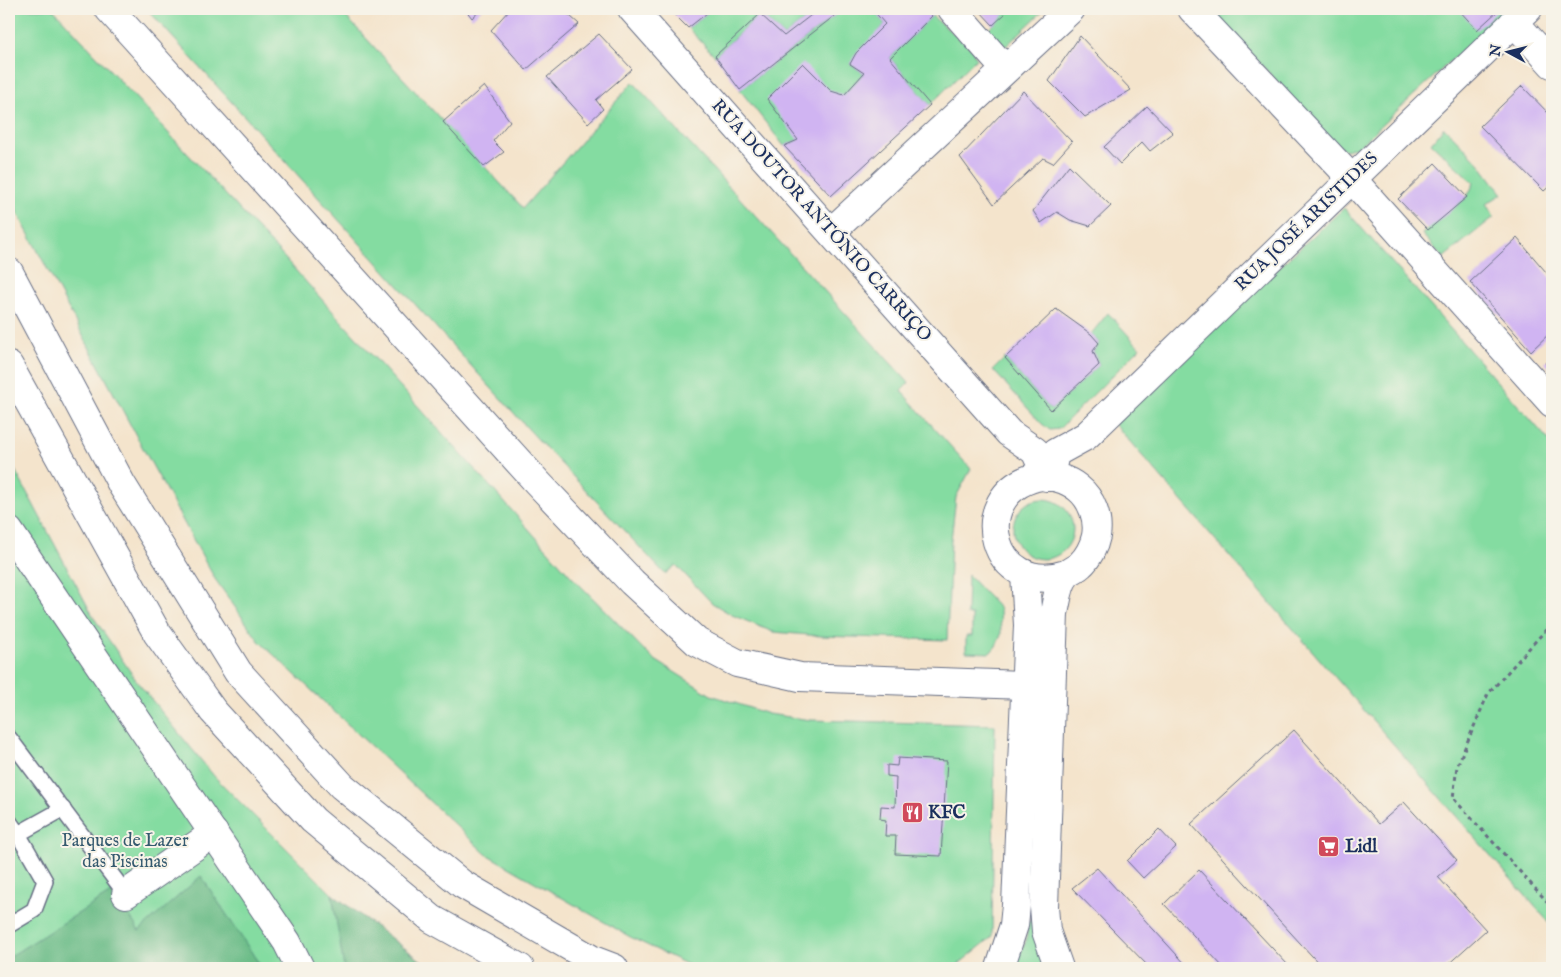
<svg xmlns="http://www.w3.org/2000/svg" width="1561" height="977" viewBox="0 0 1561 977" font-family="'IM FELL English',serif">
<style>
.green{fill:#84dca1;stroke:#508680}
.forest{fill:#6bbc87;stroke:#437672}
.building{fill:#d0b4f2}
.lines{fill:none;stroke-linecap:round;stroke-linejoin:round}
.service-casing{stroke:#676e84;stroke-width:18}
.minor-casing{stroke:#676e84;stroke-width:30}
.secondary-casing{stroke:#676e84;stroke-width:30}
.path{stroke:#676e84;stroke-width:3;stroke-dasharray:4 4;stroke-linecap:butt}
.service{stroke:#fff;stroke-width:15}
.minor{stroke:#fff;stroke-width:28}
.secondary{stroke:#fff;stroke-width:28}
.labels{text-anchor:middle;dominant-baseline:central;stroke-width:4;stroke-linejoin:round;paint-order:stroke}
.street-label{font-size:18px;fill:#1b2f5e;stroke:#f7f3e8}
.poi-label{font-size:18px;font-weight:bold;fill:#1b2f5e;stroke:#f7f3e8;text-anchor:start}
.park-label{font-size:18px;fill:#355a6f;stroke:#f7f3e8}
</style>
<rect width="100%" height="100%" fill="#f7f3e8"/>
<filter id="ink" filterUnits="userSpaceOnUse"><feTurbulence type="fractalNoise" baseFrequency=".02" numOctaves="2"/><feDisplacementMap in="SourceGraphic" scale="10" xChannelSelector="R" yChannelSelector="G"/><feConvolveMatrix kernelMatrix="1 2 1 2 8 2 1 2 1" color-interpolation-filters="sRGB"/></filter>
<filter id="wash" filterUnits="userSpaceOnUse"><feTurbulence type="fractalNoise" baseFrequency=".0096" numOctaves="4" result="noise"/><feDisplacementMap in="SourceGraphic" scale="20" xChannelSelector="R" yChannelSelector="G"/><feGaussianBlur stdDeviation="1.12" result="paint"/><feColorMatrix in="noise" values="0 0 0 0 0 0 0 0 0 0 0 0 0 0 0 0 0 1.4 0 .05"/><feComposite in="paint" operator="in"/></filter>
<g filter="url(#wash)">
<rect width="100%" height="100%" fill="#f4e4cc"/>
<g class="green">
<polygon points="9,9 53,9 280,253 570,575 652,658 711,695 768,714 811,720 995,725 992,937 954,968 695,968 632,938 486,854 259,641 215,579 139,441 9,197"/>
<polygon points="147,9 339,9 523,208 633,82 909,383 901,391 971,469 956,497 951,540 947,640 821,636 773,632 732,615 712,603 676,565 665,574 532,433"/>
<polygon points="712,9 819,9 784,36 760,14 715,56 688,28"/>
<polygon points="843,9 872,9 885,24 850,64 864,73 844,95 798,140 784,146 740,90"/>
<polygon points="1000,9 1045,9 1004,48 988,30 1004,14"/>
<polygon points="1210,9 1507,9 1359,146 1346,150 1334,144"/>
<polygon points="932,16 972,49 976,59 930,105 890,58"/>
<polygon points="1444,127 1479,163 1502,194 1486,204 1494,217 1443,258 1422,234 1467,197 1474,183 1431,143"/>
<polygon points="1344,208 1552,444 1552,926 1111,420"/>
<polygon points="1108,313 1140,348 1059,429 1050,430 1042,424 993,370 1005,358 1051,410 1099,365 1093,351 1099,343 1091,334"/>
<polygon points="9,459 94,618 138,683 214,776 332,894 431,968 9,968"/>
<circle cx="1043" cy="529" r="30"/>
<polygon points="968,575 1000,609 1001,635 996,646 990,653 966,652 966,636 972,636 972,615 967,615"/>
<path d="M1028,921h6c1,17 3,32 11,47h-31l12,-27z"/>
</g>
<g class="forest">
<polygon points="201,876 262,968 9,968 9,957 114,891 139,931"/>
<polygon points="332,894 431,968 344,968"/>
</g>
<g id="blocks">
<g class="building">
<polygon points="465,9 482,9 472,18"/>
<polygon points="510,9 562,9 579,24 526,70 491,30"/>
<polygon points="669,9 712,9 688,28"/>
<polygon points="819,9 843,9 740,90 715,56 760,14 784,36"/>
<polygon points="872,9 925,9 932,16 890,58 930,105 831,196 784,146 798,140 767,99 803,63 831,91 844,95 864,73 850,64 856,53 885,24"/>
<polygon points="978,9 1000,9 1005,14 993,25"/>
<polygon points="1417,9 1431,9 1423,15"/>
<polygon points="1458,9 1500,9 1477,30"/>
<polygon points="599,34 632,69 596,100 603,109 588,123 547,77"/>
<polygon points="1080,36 1131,90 1085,117 1049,81"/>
<polygon points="484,86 510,121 493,141 504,152 484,167 443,122"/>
<polygon points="1522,86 1552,117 1552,184 1544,191 1480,126"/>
<polygon points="1023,91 1072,142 1053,163 1043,158 994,204 960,157"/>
<polygon points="1147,106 1173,133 1150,151 1142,142 1120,164 1104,147"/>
<polygon points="1435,163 1467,197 1428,230 1398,199"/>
<polygon points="1069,165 1111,206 1090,226 1070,220 1057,212 1041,223 1033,211"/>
<polygon points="1517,238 1552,279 1552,331 1531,351 1470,282"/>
<polygon points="1056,309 1091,334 1099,343 1093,351 1099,365 1051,410 1005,358"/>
<polygon points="1552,357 1552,370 1545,363"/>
<polygon points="1294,730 1379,824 1404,802 1457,860 1438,877 1486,930 1444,968 1323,968 1191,824"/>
<polygon points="898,758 947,761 941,856 895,854 896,836 885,836 886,820 880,819 881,806 895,807 896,777 887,776 887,765 897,766"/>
<polygon points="1159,829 1176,847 1143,878 1127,861"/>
<polygon points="1097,868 1189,968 1150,968 1072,888"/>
<polygon points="1199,870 1288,965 1284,968 1258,968 1255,965 1251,968 1224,968 1164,904"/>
</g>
</g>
</g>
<g filter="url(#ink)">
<use href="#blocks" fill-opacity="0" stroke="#676e84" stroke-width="1"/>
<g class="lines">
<defs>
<g id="service">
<polyline points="9,738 126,894"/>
<polyline points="9,821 18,834"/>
<polyline points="9,925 34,910 45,881 18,834 63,809"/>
</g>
<g id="minor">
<polyline points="109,9 537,482 632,582 697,642 737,663 800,677 1025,685"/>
<polyline points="632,9 1009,433 1035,451 1047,477"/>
<polyline points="952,9 1005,69"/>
<polyline points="1192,9 1352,179 1552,403"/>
<polyline points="1514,22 1552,64"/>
<polyline points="831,232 1071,9"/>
<polyline points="1050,477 1055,453 1086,436 1528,9"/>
<polyline points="9,531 287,942 300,968"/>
<polyline points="126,894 214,833"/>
<polyline points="1000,968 1014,925 1016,905 1028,625 1025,574"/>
<path d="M1059,968l-13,-37 -2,-24 10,-294c3,-12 4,-30 13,-39 4,-4 9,-5 13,-9 8,-7 14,-19 16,-29 3,-17 -4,-37 -18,-48 -11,-9 -28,-14 -42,-11 -71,19 -43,121 30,97"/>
</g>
<g id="secondary">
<polyline points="9,272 122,485 238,672 342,786 462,884 593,960 614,968"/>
<polyline points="9,366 157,633 213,711 313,820 432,919 520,968"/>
</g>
</defs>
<use href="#service" class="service-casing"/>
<use href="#minor" class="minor-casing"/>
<use href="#secondary" class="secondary-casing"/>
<polyline class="path" points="1552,623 1488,694 1457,766 1453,798 1552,907"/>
<use href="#service" class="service"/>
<use href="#minor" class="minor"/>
<use href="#secondary" class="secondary"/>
</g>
</g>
<defs>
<symbol id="restaurant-square" viewBox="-11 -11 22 22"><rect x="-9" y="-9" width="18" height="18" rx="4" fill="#d1495b" stroke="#f7f3e8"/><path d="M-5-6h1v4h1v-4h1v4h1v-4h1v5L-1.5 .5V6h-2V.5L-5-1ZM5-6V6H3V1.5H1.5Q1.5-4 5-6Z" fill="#fff"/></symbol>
<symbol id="supermarket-square" viewBox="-11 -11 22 22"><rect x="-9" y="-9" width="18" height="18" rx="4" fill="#d1495b" stroke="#f7f3e8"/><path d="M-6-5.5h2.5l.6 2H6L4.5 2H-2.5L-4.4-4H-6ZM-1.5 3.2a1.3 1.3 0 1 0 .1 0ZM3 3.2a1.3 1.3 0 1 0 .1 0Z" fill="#fff"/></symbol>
</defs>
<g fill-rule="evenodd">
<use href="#restaurant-square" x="900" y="800" width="25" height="25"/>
<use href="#supermarket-square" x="1316" y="834" width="25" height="25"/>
</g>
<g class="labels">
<g class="street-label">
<text transform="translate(821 221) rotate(48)">RUA DOUTOR ANTÓNIO CARRIÇO</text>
<text transform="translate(1307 222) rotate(-44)">RUA JOSÉ ARISTIDES</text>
</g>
<g class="poi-label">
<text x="928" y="813">KFC</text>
<text x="1345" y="847">Lidl</text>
</g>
<g class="park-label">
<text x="125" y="841">Parques de Lazer<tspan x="125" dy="21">das Piscinas</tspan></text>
</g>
</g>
<rect width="1561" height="977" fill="none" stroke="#f7f3e8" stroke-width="30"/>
<g transform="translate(1508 52) rotate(277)" stroke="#f7f3e8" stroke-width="4" paint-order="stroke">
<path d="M0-4L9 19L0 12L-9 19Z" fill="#1b2f5e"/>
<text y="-8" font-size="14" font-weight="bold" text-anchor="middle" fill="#1b2f5e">N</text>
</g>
</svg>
